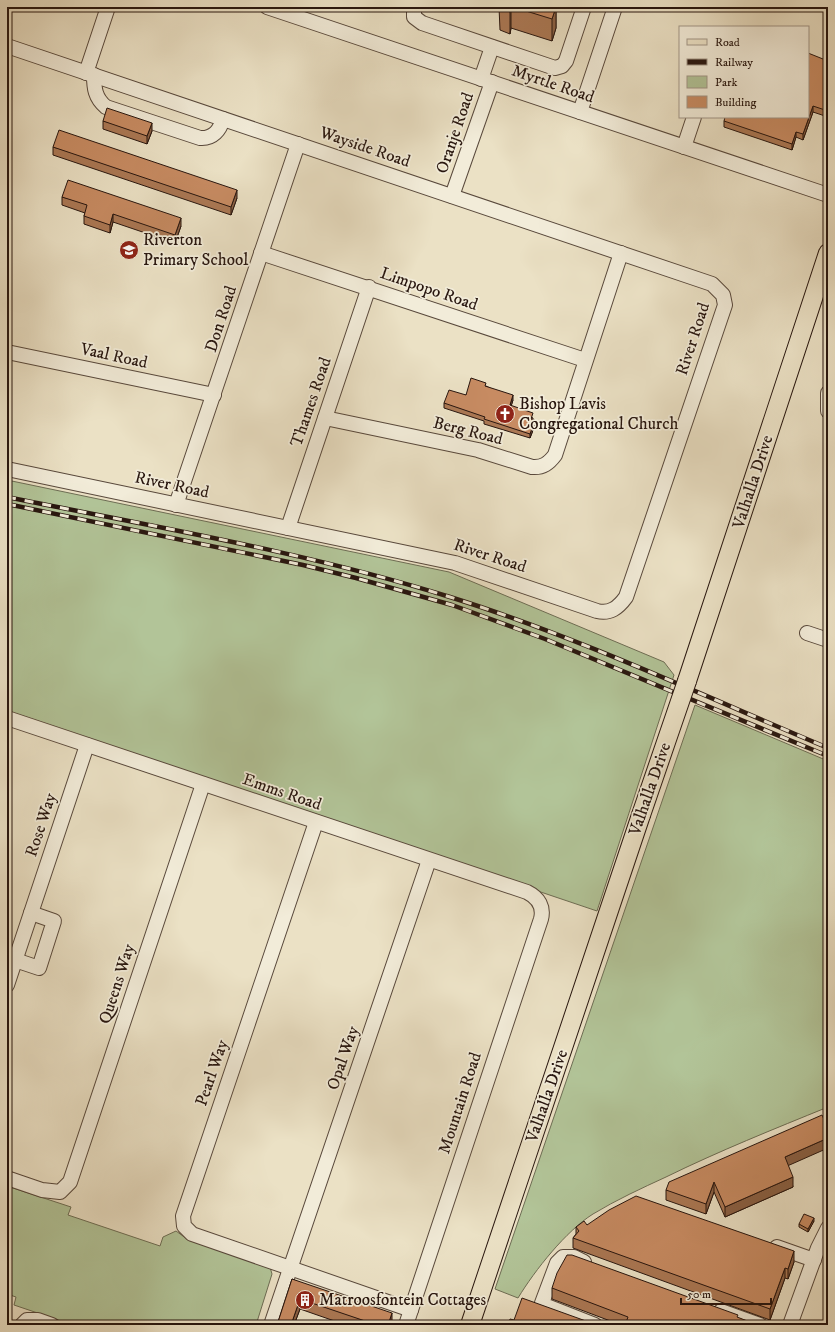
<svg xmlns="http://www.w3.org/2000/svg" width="835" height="1332" viewBox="0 0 835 1332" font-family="'IM FELL DW Pica',serif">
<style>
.green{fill:#b2c498;stroke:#6d6d54}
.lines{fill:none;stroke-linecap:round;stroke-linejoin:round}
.minor-casing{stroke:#59493c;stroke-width:16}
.major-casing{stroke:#28160f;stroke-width:20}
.minor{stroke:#f2ecd9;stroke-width:14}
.major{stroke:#ebe1c5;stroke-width:18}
.rail-casing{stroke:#28160f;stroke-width:4.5}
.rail{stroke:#f2ecd9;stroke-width:3;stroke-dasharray:9;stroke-linecap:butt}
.major-bridge-casing{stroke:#28160f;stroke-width:20;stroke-linecap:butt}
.major-bridge{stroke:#ebe1c5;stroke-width:18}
.wall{fill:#ab7854;stroke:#28160f}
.shaded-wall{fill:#8b6145;stroke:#28160f}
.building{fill:#c78b62;stroke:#28160f}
.labels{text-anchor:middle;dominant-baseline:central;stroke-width:3.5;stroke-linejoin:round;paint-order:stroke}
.street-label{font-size:17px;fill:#28160f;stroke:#f2ecd9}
.poi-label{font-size:17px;fill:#28160f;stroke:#f2ecd9;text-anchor:start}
</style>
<rect width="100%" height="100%" fill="#ebe1c5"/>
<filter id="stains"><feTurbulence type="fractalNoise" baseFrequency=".005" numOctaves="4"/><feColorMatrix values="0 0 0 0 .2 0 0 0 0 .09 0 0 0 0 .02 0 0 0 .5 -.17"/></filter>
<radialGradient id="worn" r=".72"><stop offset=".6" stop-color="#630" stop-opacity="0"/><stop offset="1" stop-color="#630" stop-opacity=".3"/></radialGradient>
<g class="green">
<polygon points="7,480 449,572 664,662 674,675 597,911 7,712"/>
<path d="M695,705l133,56v346c-54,22 -109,44 -162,70 -24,11 -50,23 -73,37 -27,17 -58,56 -75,84l-23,-9z"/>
<polygon points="7,1186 71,1207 68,1215 160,1246 163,1237 176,1231 187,1239 270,1267 272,1274 256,1325 73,1325 14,1305 16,1297 7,1294"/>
</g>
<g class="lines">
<defs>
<g id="minor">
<polyline points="267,7 828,195"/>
<polyline points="414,7 414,17 422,23 555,68 562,66 566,61 584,7"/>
<path d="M7,46l705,238 11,11 2,10 -99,292c-8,11 -16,17 -29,14l-142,-48 -448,-94"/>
<polyline points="86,73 108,7"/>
<path d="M94,75c0,13 1,23 12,32l94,31c13,1 20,-8 23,-19"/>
<polyline points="481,79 492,47"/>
<polyline points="580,112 615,7"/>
<polyline points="684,147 694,117"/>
<polyline points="452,196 492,82"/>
<polyline points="261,253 585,360"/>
<polyline points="7,352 214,395"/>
<polyline points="828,393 828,411"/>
<path d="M325,418l153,32 54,17c11,1 17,-4 23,-12l66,-202"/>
<polyline points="176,505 298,144"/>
<polyline points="288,528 369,287"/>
<polyline points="807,633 828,640"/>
<path d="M7,718l520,174c12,6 17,15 14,27l-135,406"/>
<polyline points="316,822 183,1216 184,1226 192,1234 411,1310"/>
<polyline points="15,960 39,968 54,921 31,913"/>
<polyline points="7,985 87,745"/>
<polyline points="7,1178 42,1190 60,1192 70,1182 203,784"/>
<polyline points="777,1247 814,1260"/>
<polyline points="584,1262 574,1257 563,1257 557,1263 542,1303 544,1305 595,1325"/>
<polyline points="721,1311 760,1325"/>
<polyline points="22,1325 27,1320 38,1320 52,1325"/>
<polyline points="271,1325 429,860"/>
<polyline points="790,1325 818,1248 828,1228"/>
</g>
<g id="major">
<polyline points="687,681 828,253"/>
<polyline points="470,1325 641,815"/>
</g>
</defs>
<use href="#minor" class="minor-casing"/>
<use href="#major" class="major-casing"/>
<use href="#minor" class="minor"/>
<use href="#major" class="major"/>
<defs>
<g id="rail">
<path d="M7,497c148,30 299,55 443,100 128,40 254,99 378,151"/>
<polyline points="7,504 303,565 356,578 452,605 545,639 828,756"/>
</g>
</defs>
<use href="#rail" class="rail-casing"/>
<use href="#rail" class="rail"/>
<defs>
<polyline id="major-bridge" points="641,815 687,681"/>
</defs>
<use href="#major-bridge" class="major-bridge-casing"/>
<use href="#major-bridge" class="major-bridge"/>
</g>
<g class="wall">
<polygon points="499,7 556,7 556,28 552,41 511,28 510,34 500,30"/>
<polygon points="828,61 828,117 813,112 803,140 796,137 792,150 724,127 724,121"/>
<polygon points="103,121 152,131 147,144 103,129"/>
<polygon points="53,147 237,198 231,215 53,155"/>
<polygon points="62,197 181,226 175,243 113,222 110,233 84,224 84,216 85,213 62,205"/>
<polygon points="486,386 513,400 511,406 533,418 533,420 535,425 530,438 484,424 484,421 444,408 444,403 466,395"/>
<polygon points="788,1165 793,1187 725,1217 714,1192 706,1214 666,1200 666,1190"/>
<polygon points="814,1221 808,1232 799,1227 799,1224"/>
<polygon points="587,1225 794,1262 788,1279 785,1278 770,1320 573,1248 573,1238 576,1234 576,1227"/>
<polygon points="292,1279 392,1323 392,1325 346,1325 300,1309 294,1325 277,1325"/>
<polygon points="552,1288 738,1318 758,1325 621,1325 552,1299"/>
</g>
<g class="shaded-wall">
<polygon points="511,7 511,28 510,34 510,12"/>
<polygon points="556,7 556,28 552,41 552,19"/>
<polygon points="813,106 813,112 803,140 803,134"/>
<polygon points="152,123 152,131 147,144 147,136"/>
<polygon points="796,132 796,137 792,150 792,144"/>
<polygon points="237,190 237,198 231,215 231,207"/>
<polygon points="113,214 113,222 110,233 110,225"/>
<polygon points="181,218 181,226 175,243 175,235"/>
<polygon points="513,395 513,400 510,410 510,405"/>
<polygon points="535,420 535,425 530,438 530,434"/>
<polygon points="828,1138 828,1148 785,1167 785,1157"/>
<polygon points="793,1177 793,1187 725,1217 725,1207"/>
<polygon points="714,1182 714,1192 706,1214 706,1204"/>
<polygon points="814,1218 814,1221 808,1232 808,1229"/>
<polygon points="794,1251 794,1262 788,1279 788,1269"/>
<polygon points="785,1268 785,1278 770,1320 770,1309"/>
<polygon points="300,1299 300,1309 294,1325 291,1325"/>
<polygon points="392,1313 392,1325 388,1325"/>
</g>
<g class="building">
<polygon points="500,7 511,7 510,12 500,8"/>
<polygon points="513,7 556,7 552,19"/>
<polygon points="808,53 828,61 828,111 813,106 803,134 796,132 792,144 724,121 725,117 808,117"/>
<polygon points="107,108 152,123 147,136 103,121"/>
<polygon points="59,130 237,190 231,207 53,147"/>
<polygon points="68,180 181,218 175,235 113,214 110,225 84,216 87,205 62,197"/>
<polygon points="471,378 486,383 485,386 513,395 510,405 533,413 531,419 535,420 530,434 484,419 485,417 444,403 449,390 466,395"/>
<polygon points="822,1115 828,1128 828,1138 785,1157 793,1177 725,1207 714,1182 706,1204 666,1190 669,1182"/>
<polygon points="636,1196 794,1251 788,1269 785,1268 770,1309 573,1238 579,1231 576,1227 584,1221 587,1225 609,1210"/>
<polygon points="804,1214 814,1218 808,1229 799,1224"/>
<polygon points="567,1255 572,1255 738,1315 737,1317 758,1325 625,1325 628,1317 552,1288 557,1273"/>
<polygon points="292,1279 392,1313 388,1325 374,1325 374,1324 300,1299 291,1325 277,1325"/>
<polygon points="522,1298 597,1325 508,1325 510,1319 514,1320"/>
</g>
<defs>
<symbol id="school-disc" viewBox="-11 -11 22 22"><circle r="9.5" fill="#8f2418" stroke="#f2ecd9"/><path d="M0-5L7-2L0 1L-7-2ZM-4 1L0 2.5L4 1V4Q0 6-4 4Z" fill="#fff"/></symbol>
<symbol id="church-disc" viewBox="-11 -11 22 22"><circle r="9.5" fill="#8f2418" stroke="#f2ecd9"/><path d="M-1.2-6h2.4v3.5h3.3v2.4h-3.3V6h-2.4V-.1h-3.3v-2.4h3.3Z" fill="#fff"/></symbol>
<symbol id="building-disc" viewBox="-11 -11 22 22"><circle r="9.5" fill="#8f2418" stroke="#f2ecd9"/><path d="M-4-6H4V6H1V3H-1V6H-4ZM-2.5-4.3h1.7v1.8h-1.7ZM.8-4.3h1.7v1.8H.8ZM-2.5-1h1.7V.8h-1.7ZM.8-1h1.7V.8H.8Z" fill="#fff"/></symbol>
</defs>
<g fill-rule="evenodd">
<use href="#school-disc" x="118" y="239" width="22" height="22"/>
<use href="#church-disc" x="494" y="403" width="22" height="22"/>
<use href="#building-disc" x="294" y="1289" width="22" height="22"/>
</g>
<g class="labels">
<g class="street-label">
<text transform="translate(553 84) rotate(19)">Myrtle Road</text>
<text transform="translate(455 133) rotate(-71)">Oranje Road</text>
<text transform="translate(365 147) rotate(19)">Wayside Road</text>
<text transform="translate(429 289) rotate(19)">Limpopo Road</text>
<text transform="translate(221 319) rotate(-72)">Don Road</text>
<text transform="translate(693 339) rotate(-72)">River Road</text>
<text transform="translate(114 356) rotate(12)">Vaal Road</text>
<text transform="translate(311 402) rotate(-71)">Thames Road</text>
<text transform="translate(468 431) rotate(14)">Berg Road</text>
<text transform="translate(753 482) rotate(-72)">Valhalla Drive</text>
<text transform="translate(172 485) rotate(12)">River Road</text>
<text transform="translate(490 556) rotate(18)">River Road</text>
<text transform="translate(650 789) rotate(-71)">Valhalla Drive</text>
<text transform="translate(282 792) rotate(19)">Emms Road</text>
<text transform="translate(41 825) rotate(-72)">Rose Way</text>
<text transform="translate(117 984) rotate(-72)">Queens Way</text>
<text transform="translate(343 1058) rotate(-71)">Opal Way</text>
<text transform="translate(212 1073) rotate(-71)">Pearl Way</text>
<text transform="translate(547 1096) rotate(-71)">Valhalla Drive</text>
<text transform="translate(460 1103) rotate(-72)">Mountain Road</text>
</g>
<g class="poi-label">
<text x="143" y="240">Riverton<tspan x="143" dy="20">Primary School</tspan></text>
<text x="519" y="404">Bishop Lavis<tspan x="519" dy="20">Congregational Church</tspan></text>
<text x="319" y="1300">Matroosfontein Cottages</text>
</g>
</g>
<rect width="835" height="1332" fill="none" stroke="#ebe1c5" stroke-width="24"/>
<rect x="8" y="8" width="819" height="1316" fill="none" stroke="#28160f" stroke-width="2"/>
<rect x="12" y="12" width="811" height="1308" fill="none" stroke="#28160f"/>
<rect x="679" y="26" width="130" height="92" fill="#f2ecd9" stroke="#a19688"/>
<rect x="687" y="39" width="20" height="6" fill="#ebe1c5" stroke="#a19688"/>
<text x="715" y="46" font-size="12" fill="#28160f">Road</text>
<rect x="687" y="59" width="20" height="6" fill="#28160f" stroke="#a19688"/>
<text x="715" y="66" font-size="12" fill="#28160f">Railway</text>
<rect x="687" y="76" width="20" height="12" fill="#b2c498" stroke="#a19688"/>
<text x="715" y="86" font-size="12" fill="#28160f">Park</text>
<rect x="687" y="96" width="20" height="12" fill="#c78b62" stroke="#a19688"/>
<text x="715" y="106" font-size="12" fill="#28160f">Building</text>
<path d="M681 1298v6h90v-6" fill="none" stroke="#28160f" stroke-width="2"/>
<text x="687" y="1298" font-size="12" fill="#28160f" stroke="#f2ecd9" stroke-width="3" paint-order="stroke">50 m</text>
<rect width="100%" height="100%" filter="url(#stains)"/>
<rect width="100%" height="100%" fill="url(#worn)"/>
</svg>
